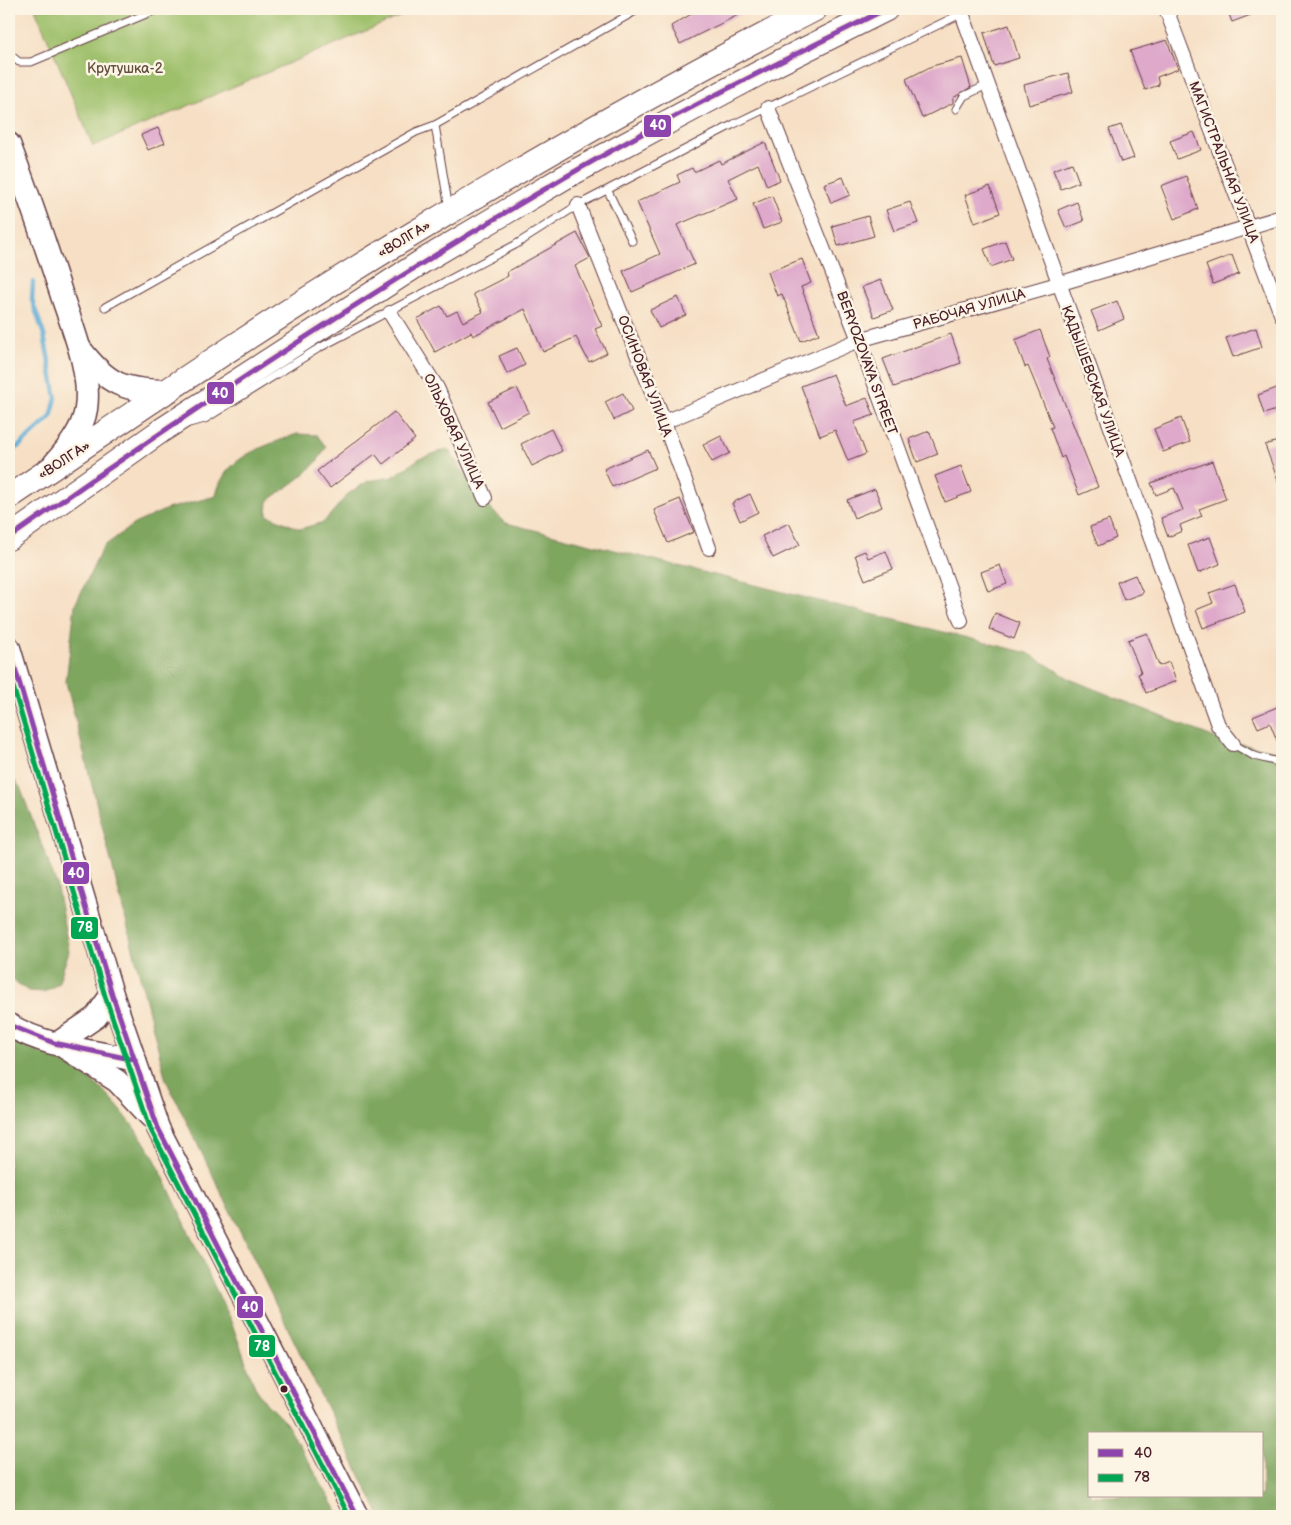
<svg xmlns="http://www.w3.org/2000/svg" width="1291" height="1525" viewBox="0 0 1291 1525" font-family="'Balsamiq Sans',sans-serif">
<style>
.green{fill:#9ec06a;stroke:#74704a}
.forest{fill:#7ea65e;stroke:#646244;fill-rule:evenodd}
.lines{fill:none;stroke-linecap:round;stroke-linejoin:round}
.stream{stroke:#5cabd6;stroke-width:4.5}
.building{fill:#dea9cb}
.service-casing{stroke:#643c42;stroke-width:9}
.minor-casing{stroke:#643c42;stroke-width:16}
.primary-casing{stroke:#643c42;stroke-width:25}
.trunk-casing{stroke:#643c42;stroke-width:26}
.service{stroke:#fff;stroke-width:7}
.minor{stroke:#fff;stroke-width:14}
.primary{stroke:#fff;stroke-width:22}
.trunk{stroke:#fff;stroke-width:24}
.bus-1-casing{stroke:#fcf5e5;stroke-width:9}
.bus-2-casing{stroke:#fcf5e5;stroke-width:9}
.bus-1{stroke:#8e44ad;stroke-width:5}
.bus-2{stroke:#00a651;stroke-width:5}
.bus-dot{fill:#4a1f2b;stroke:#fcf5e5;stroke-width:2}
.labels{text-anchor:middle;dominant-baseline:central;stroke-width:5;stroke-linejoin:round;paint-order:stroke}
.park-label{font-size:14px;fill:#634f3e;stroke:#fcf5e5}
.street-label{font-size:14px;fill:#4a1f2b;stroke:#fcf5e5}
.line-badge{stroke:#fcf5e5;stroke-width:2}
.badge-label{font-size:14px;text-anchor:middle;font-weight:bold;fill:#fff}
</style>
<rect width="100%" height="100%" fill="#fcf5e5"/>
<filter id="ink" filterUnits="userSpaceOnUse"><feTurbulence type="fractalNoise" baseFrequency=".02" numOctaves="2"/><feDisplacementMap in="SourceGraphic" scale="10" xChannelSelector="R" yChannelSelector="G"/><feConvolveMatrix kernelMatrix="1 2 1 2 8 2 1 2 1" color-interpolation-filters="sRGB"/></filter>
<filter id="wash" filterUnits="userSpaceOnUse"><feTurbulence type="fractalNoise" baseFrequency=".0096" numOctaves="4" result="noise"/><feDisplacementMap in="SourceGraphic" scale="20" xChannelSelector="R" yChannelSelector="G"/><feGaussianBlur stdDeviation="1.12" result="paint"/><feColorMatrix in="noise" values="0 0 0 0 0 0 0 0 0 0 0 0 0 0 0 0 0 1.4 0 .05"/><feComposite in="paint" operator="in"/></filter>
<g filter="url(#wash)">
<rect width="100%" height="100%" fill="#f6dfc4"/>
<polygon class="green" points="35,9 418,9 93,146"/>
<g class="forest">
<path d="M297,434l20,1 9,12c-12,25 -37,38 -58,54l-1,14 33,14 24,-7 24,-28 20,-13 25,-4 27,-19 28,-9 37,55 21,19 522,130 44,27 148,60 62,12v764h-902l-214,-436 -100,-398 9,-77 28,-58 31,-23 33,-15 49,-13c8,-40 47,-49 81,-62zM1090,1434h172v62h-172z"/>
<polygon points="9,775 20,787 56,883 69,951 58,984 44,992 28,991 9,977"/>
<path d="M9,1039c24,12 51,21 73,35 29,18 52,53 71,81l79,169 23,63 11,16 20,20 54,93h-331z"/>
</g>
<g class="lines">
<polyline class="stream" points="9,455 51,417 56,398 44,335 32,300 33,282"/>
</g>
<g id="blocks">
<g class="building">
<polygon points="700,9 750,9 680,44 671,26"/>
<polygon points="1227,9 1264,9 1264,10 1232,22"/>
<polygon points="1009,25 1019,58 994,66 984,33"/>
<polygon points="1167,40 1178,69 1157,77 1159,85 1145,90 1130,51"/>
<polygon points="962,58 971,87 953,98 953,103 922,118 906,79 932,66"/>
<polygon points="1068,73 1073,92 1029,105 1024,85"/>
<polygon points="1121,125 1134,158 1121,162 1109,129"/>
<polygon points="158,128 165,143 148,150 141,135"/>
<polygon points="1194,132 1201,150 1177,159 1170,141"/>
<polygon points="765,142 780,180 767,186 758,164 728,179 738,199 677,225 695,264 632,292 623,271 660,254 637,202 680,182 677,175 692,168 694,172 719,160 721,164"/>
<polygon points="1072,163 1079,182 1061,189 1053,170"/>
<polygon points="1186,176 1198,209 1174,219 1161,186"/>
<polygon points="843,177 850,195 831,203 824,184"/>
<polygon points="990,186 1000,213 975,223 965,195"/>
<polygon points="772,196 782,222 763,229 753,204"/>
<polygon points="910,202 918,223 894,231 886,210"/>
<polygon points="1077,202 1084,221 1066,228 1058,210"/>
<polygon points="868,216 874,236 838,246 832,226"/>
<polygon points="577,233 590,258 575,266 602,326 595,329 607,353 589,362 576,337 543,352 525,309 473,336 471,332 435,352 417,319 441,306 447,316 457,311 463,322 483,312 473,294 508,276 507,272"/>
<polygon points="1005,241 1012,259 991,267 984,249"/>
<polygon points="1232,255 1239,274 1213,284 1206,265"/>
<polygon points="802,259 811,283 801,287 819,334 801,341 782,294 777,296 768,272"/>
<polygon points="881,280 893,310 874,317 862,287"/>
<polygon points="678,297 686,315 659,328 650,310"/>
<polygon points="1117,301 1124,319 1099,330 1091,311"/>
<polygon points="1256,328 1262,347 1233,357 1226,338"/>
<polygon points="1040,330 1050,357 1047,359 1098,487 1079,495 1064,456 1061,458 1050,428 1053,427 1028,366 1025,367 1015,340"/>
<polygon points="951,334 961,363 894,387 883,359"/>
<polygon points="517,348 525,365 507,374 499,356"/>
<polygon points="833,374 846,406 867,398 874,415 854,422 866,454 848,461 835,430 820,436 801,386"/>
<polygon points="1282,386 1282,408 1264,414 1258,395"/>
<polygon points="517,388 529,412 500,427 488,402"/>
<polygon points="623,393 632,411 614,420 605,402"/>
<polygon points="394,412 415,439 383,464 375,454 330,488 317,471"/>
<polygon points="1181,418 1190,442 1163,452 1154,429"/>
<polygon points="551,429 562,451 532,466 521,444"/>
<polygon points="929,431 938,454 917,462 909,439"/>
<polygon points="721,436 730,453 712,462 703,445"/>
<polygon points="1282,440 1282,489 1281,489 1265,445"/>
<polygon points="648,450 656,468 612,487 604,469"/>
<polygon points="1212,461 1226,499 1199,509 1202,516 1180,525 1182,531 1168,537 1161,518 1183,510 1174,488 1156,495 1151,483"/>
<polygon points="961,466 971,492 945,502 935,476"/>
<polygon points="875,489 882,507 854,518 847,500"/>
<polygon points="750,494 758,512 740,521 732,503"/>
<polygon points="680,499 694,532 668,543 654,510"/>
<polygon points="1109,520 1116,538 1098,546 1090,527"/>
<polygon points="789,523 800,545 773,558 762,536"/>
<polygon points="1210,537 1220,564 1198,573 1188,545"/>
<polygon points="865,551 868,558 886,551 893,569 865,580 855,555"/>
<polygon points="1000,565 1007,584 988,591 981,572"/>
<polygon points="1135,575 1143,593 1124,600 1117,582"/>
<polygon points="1235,584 1245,612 1203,628 1196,610 1213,603 1209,593"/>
<polygon points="995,613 1020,623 1014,639 989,629"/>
<polygon points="1147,633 1159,666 1169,662 1176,681 1146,693 1138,674 1141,673 1128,640"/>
<polygon points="1282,705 1282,753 1270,723 1258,728 1253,717"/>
</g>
</g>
</g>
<g filter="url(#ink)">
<use href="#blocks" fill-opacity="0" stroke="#643c42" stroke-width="1"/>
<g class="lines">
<defs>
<g id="service">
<polyline points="9,54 19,62 31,62 158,9"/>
<polyline points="956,109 964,96 987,85"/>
<polyline points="435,125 449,209"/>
<polyline points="608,191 632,241"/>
<polyline points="105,307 416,132 435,125 639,9"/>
<polyline points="189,423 205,419 319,348 515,245 578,205 734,124 971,9"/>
<polyline points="1233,744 1254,756 1282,763"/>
</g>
<g id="minor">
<polyline points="1166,9 1282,316"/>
<polyline points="962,13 1218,725 1233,744"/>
<polyline points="768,108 859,340 961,621"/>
<polyline points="578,205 664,422 709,548"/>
<polyline points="390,313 437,388 485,498"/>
<polyline points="664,422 859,340 1058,284 1282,217"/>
</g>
<g id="primary">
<path d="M9,144c20,52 38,105 55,158 11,32 27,72 22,107 -3,21 -19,40 -32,55"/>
<path d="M81,350c27,35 43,41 88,41"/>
<polyline points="9,648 112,994 158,1128 357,1516"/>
<path d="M9,1025c36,22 85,26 126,35"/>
<polyline points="58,1043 117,1081 150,1116"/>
<polyline points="58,1043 96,1017 112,994"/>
</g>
<g id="trunk">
<path d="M9,497c131,-88 262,-178 397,-259 134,-81 270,-158 409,-229"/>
<polyline points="9,538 162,430 423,261 565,177 780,62 886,9"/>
</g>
</defs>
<use href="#service" class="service-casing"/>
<use href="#minor" class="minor-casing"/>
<use href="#primary" class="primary-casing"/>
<use href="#trunk" class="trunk-casing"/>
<use href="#service" class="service"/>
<use href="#minor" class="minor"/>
<use href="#primary" class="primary"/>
<use href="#trunk" class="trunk"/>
<defs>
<g id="bus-1">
<path d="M9,538c180,-127 363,-248 553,-359 104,-61 216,-116 324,-170"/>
<polyline points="9,648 112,994 158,1128 357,1516"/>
<polyline points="9,1025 54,1043 135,1060"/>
</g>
<polyline id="bus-2" points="9,673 105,996 151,1130 349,1516"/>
</defs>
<use href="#bus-1" class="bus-1-casing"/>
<use href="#bus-2" class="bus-2-casing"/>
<use href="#bus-1" class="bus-1"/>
<use href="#bus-2" class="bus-2"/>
</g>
</g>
<circle class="bus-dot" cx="284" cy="1389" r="4.5"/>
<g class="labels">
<g class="park-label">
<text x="125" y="68">Крутушка-2</text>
</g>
<g class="street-label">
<text transform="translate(1224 162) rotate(69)">МАГИСТРАЛЬНАЯ УЛИЦА</text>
<text transform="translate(404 239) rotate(-31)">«ВОЛГА»</text>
<text transform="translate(969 309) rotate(-16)">РАБОЧАЯ УЛИЦА</text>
<text transform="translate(867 363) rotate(70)">BERYOZOVAYA STREET</text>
<text transform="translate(645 376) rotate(69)">ОСИНОВАЯ УЛИЦА</text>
<text transform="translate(1093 381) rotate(70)">КАДЫШЕВСКАЯ УЛИЦА</text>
<text transform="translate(454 431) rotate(65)">ОЛЬХОВАЯ УЛИЦА</text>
<text transform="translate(64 460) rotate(-33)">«ВОЛГА»</text>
</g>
</g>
<g class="line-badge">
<rect x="643" y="114" width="29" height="24" rx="5" fill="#8e44ad"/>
<rect x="206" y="381" width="29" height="24" rx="5" fill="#8e44ad"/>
<rect x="62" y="861" width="28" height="24" rx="5" fill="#8e44ad"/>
<rect x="70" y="916" width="29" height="24" rx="5" fill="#00a651"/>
<rect x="236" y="1295" width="28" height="24" rx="5" fill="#8e44ad"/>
<rect x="248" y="1334" width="28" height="24" rx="5" fill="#00a651"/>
</g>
<g class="badge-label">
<text x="658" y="130">40</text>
<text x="220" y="398">40</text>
<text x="76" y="878">40</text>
<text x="85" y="932">78</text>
<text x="250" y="1312">40</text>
<text x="262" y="1351">78</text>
</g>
<rect width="1291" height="1525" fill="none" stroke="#fcf5e5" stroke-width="30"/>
<rect x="1088" y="1432" width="175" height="65" fill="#fcf5e5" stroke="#b59f9b"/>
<rect x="1098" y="1449" width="25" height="8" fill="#8e44ad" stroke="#b59f9b"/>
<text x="1134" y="1458" font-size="15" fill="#4a1f2b">40</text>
<rect x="1098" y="1474" width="25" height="8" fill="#00a651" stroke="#b59f9b"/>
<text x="1134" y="1482" font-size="15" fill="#4a1f2b">78</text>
</svg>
